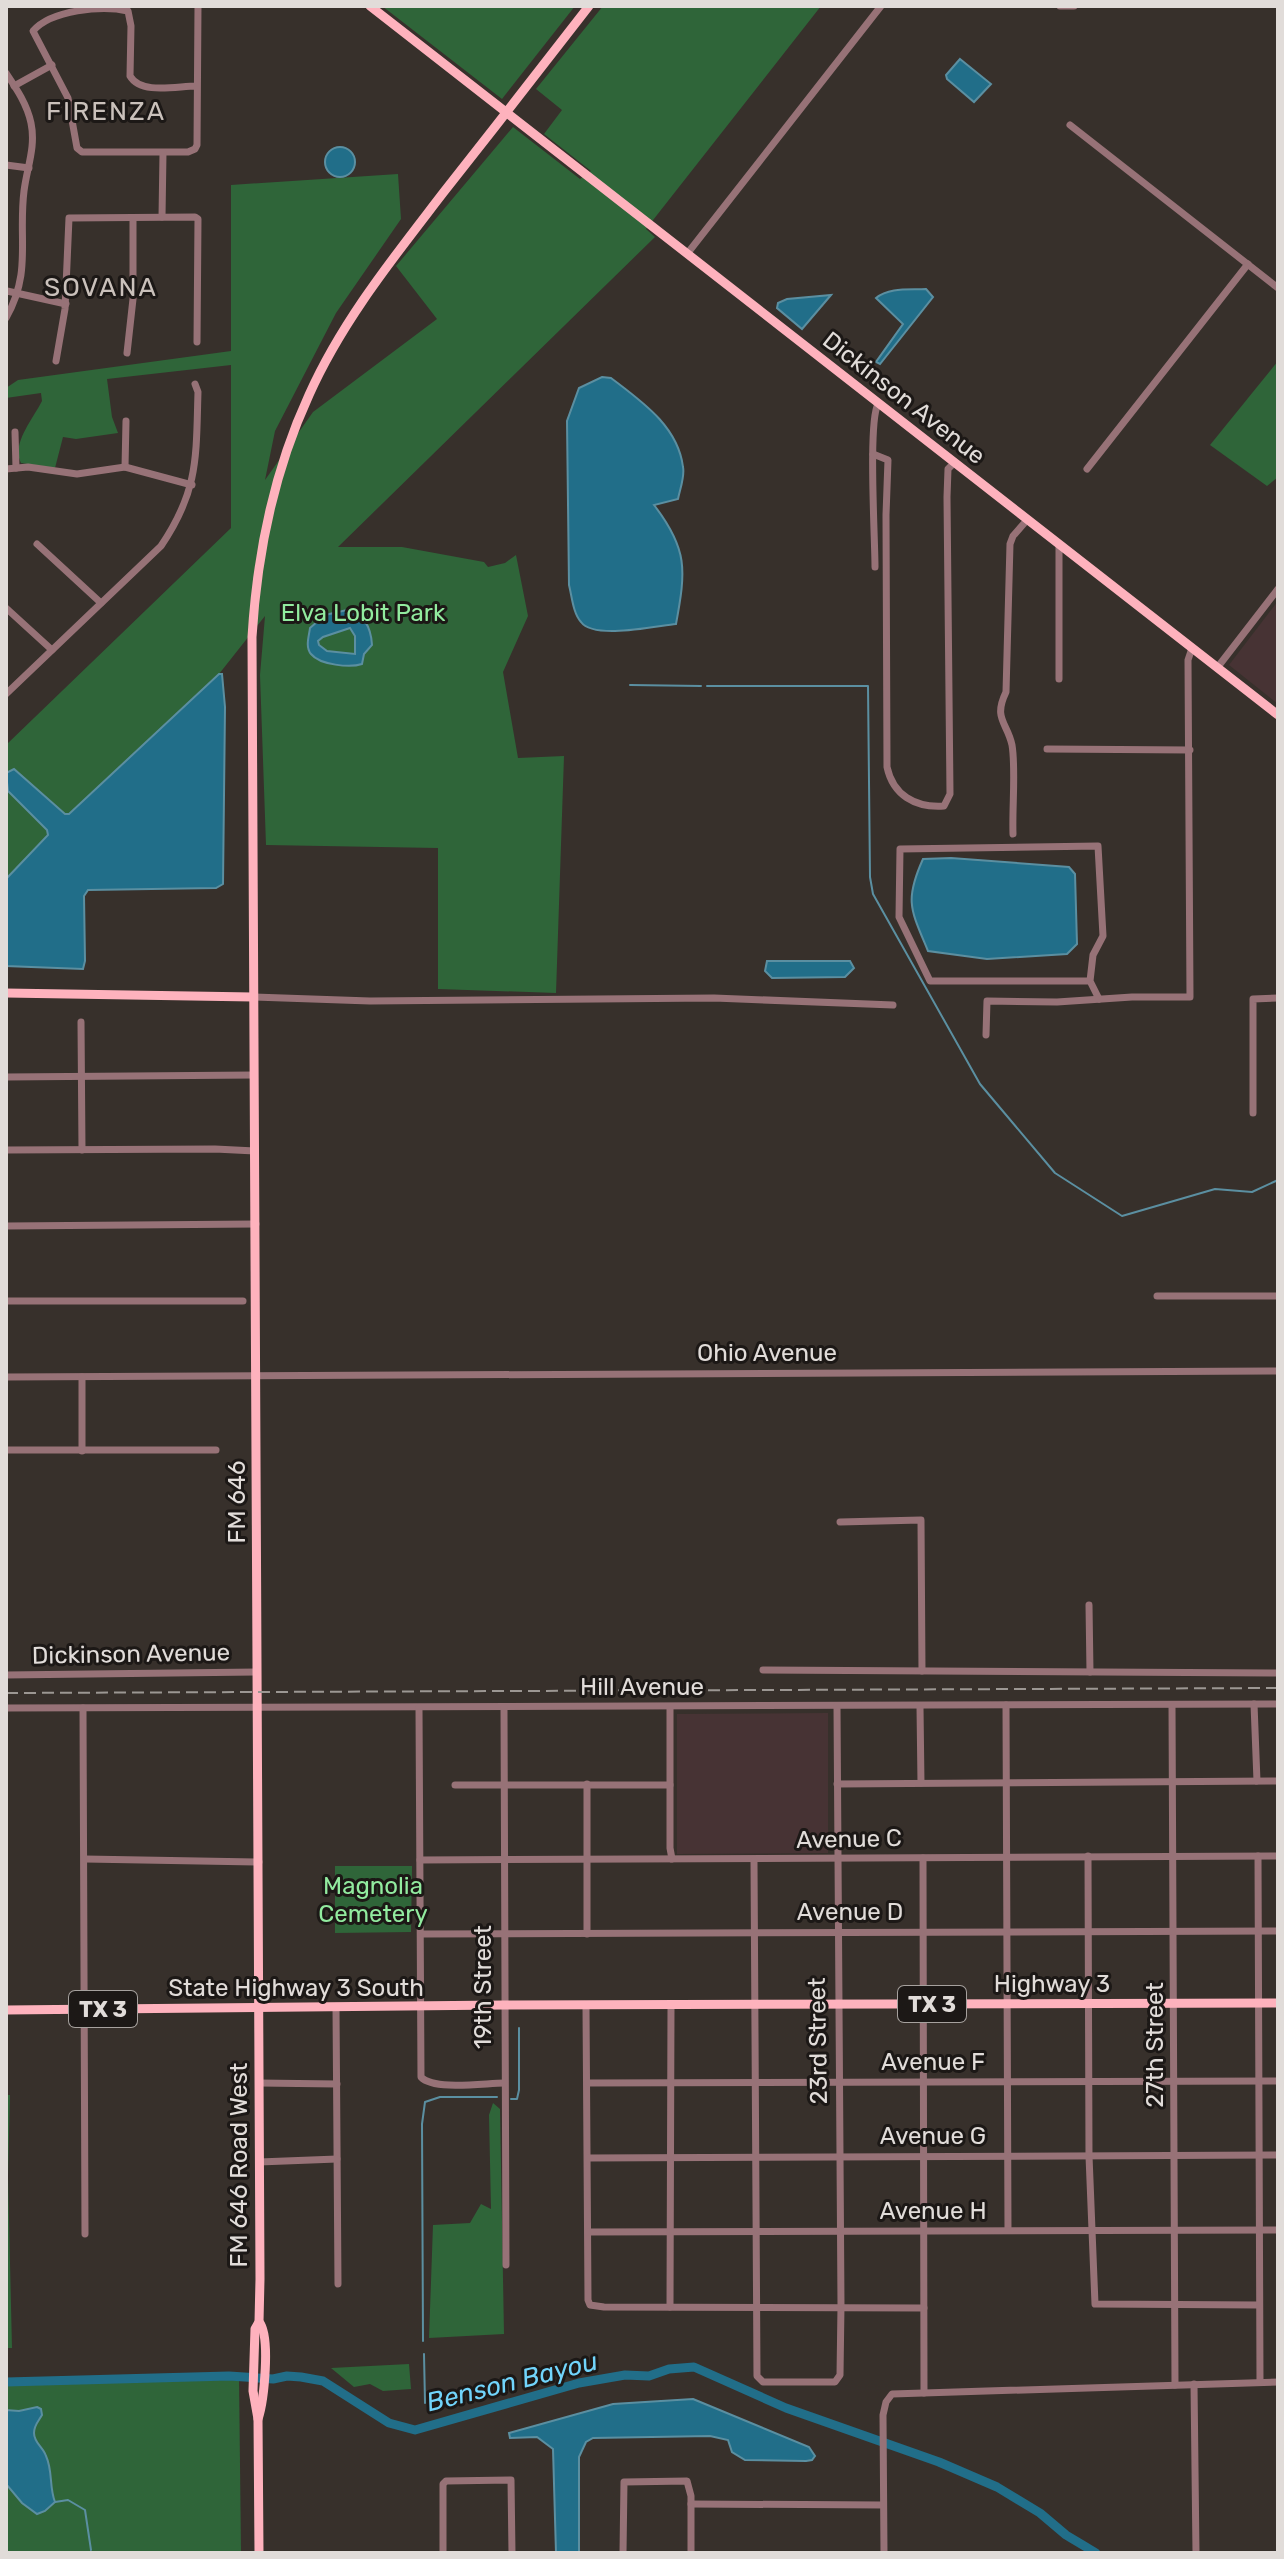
<svg xmlns="http://www.w3.org/2000/svg" width="1284" height="2559" viewBox="0 0 1284 2559" font-family="Rubik,sans-serif">
<style>
.education{fill:#473334}
.green{fill:#2f6539}
.water{fill:#216e89;stroke:#5b8fa1;stroke-width:2;fill-rule:evenodd}
.lines{fill:none;stroke-linecap:round;stroke-linejoin:round}
.stream{stroke:#5b8fa1;stroke-width:2}
.river{stroke:#216e89;stroke-width:9}
.minor{stroke:#977277;stroke-width:7}
.major{stroke:#feb2bd;stroke-width:9}
.rail{stroke:#9c9793;stroke-width:2;stroke-dasharray:12 6;stroke-linecap:butt}
.labels{text-anchor:middle;dominant-baseline:central;stroke-width:6;stroke-linejoin:round;paint-order:stroke}
.shield{fill:#1c1816;stroke:#a6a19e;stroke-width:2}
.shield-label{font-size:22px;font-weight:bold;fill:#e1dcd9}
.street-label{font-size:24px;fill:#e1dcd9;stroke:#1c1816}
.park-label{font-size:24px;fill:#92eb9f;stroke:#1c1816}
.neighbourhood-label{font-size:26px;letter-spacing:2px;fill:#cac1bb;stroke:#1c1816}
.water-label{font-size:26px;font-style:italic;fill:#71d4fb;stroke:#1c1816}
</style>
<rect width="100%" height="100%" fill="#37302b"/>
<g class="education">
<polygon points="1278,601 1278,704 1229,665"/>
<polygon points="828,1713 828,1853 677,1854 677,1714"/>
</g>
<g class="green">
<polygon points="382,6 575,6 502,99"/>
<path d="M603,6h218l-175,223 9,8 -317,310h64l82,15 4,5 17,-4 11,-8 12,61 -25,56 15,86 46,-2 -8,237 -118,-4v-141l-172,-3 -6,-170 5,-59 -46,58 -150,141 -4,-1 -51,-45 -8,4v-28l225,-217v-163l-124,14 5,38 6,16 -42,6 -13,-2 -8,31 -34,-5c-10,-19 12,-44 21,-62l-1,-8 -35,5v-10l12,-8 213,-29v-166l167,-11 3,45 -65,94 -61,118 -10,49 48,-68 124,-93 -41,-53 117,-139 67,52 11,-8 -47,-37 18,-24 -26,-21z"/>
<polygon points="1278,361 1278,477 1267,486 1210,445"/>
<polygon points="6,787 47,830 48,835 6,879"/>
<polygon points="335,1866 412,1866 411,1932 335,1933"/>
<polygon points="6,2095 10,2095 8,2176 12,2348 6,2348"/>
<polygon points="493,2103 500,2109 504,2334 429,2338 433,2225 470,2223 481,2204 491,2209 489,2115"/>
<polygon points="409,2364 411,2389 383,2391 370,2384 354,2387 331,2368"/>
<polygon points="239,2377 241,2553 6,2553 6,2382"/>
</g>
<g class="water">
<polygon points="960,59 991,84 974,102 947,79 946,75"/>
<circle cx="340" cy="162" r="15"/>
<path d="M926,289l7,8 -53,67 -4,-2 27,-38 -27,-26c13,-11 34,-8 50,-9z"/>
<polygon points="831,295 802,329 777,308 778,303 787,299"/>
<path d="M602,377l9,1c30,23 67,48 72,89 2,9 -3,22 -5,32l-24,6c34,44 32,65 22,119 -20,2 -82,16 -95,-2 -8,-9 -9,-25 -12,-37l-2,-164 12,-33z"/>
<path d="M347,610c18,4 24,18 25,35l-8,9 -2,10c-12,4 -42,1 -51,-10 -6,-7 -2,-18 -1,-26l15,-13zM350,628l5,8v18l-28,-3 -8,-6 -1,-4 5,-4z"/>
<polygon points="219,674 222,674 225,707 223,884 216,888 88,890 84,896 85,961 83,969 6,966 6,879 48,835 47,830 8,791 6,773 14,769 65,814 69,814"/>
<path d="M951,858l118,9 6,7 2,70 -10,10 -80,5 -59,-8c-17,-41 -24,-50 -5,-92z"/>
<polygon points="767,961 850,961 854,968 845,977 772,978 765,971"/>
<polygon points="693,2399 809,2447 815,2456 812,2460 806,2461 745,2460 732,2452 728,2440 710,2436 593,2438 586,2442 579,2457 579,2553 556,2553 553,2449 537,2437 510,2438 509,2433 613,2404"/>
<path d="M37,2407l4,2 1,6c-4,7 -8,10 -8,18 0,10 9,14 12,23 7,15 3,31 9,46l-10,9 -8,3 -15,-11 -16,-19v-74l13,1z"/>
</g>
<g class="lines">
<g class="stream">
<polyline points="630,685 701,686"/>
<polyline points="707,686 868,686 870,877 873,894 980,1084 1055,1173 1122,1216 1215,1189 1252,1192 1278,1180"/>
<polyline points="511,2099 517,2099 519,2090 519,2028"/>
<polyline points="423,2341 422,2124 425,2102 440,2097 497,2097"/>
<polyline points="424,2354 425,2403"/>
<polyline points="434,2423 434,2425"/>
<polyline points="55,2502 68,2500 85,2510 91,2550"/>
</g>
<polyline class="river" points="6,2382 229,2376 273,2379 287,2376 301,2377 323,2381 389,2423 415,2430 579,2383 625,2375 649,2376 669,2369 694,2367 786,2408 939,2462 997,2487 1040,2513 1066,2535 1096,2553"/>
<g class="minor">
<polyline points="1060,6 1074,6"/>
<path d="M6,73c10,15 21,31 25,50 5,24 -4,44 -7,68 -6,48 8,81 -18,127"/>
<polyline points="14,86 52,65"/>
<path d="M196,86c-19,0 -55,9 -66,-10l1,-50 -3,-15c-26,-6 -77,-1 -95,20l35,67 9,50 5,4h106l7,-3 2,-4 1,-139"/>
<polyline points="1070,125 1278,288"/>
<polyline points="6,165 29,168"/>
<polyline points="162,217 163,153"/>
<polyline points="687,254 881,6"/>
<polyline points="7,291 66,304"/>
<polyline points="127,353 133,299 133,218"/>
<polyline points="56,361 65,309 69,218 195,217 198,219 197,342"/>
<polyline points="15,432 16,468"/>
<path d="M873,454l15,6 -2,55 1,252c6,28 28,41 57,39l6,-12 -3,-297 1,-28 6,-6"/>
<polyline points="125,467 126,421"/>
<polyline points="6,469 28,467 77,474 125,467 192,485"/>
<polyline points="1087,469 1248,264"/>
<polyline points="37,544 101,603"/>
<path d="M875,567c0,-29 -7,-145 3,-163"/>
<polyline points="6,608 52,650"/>
<polyline points="1217,668 1278,589"/>
<polyline points="1059,679 1059,544"/>
<path d="M6,694l155,-148c38,-56 35,-90 37,-154l-3,-8"/>
<polyline points="1047,749 1190,750"/>
<path d="M1013,834c-1,-26 3,-65 -1,-89 -5,-23 -19,-26 -6,-53l4,-148 3,-8 14,-16"/>
<polyline points="1090,981 1093,955 1103,936 1098,846 900,849 899,917 930,981 1090,981 1099,999"/>
<polyline points="253,997 370,1001 714,998 893,1005"/>
<polyline points="81,1022 82,1150"/>
<polyline points="986,1035 987,1001 1057,1002 1132,997 1190,997 1188,660 1192,648"/>
<polyline points="6,1077 254,1075"/>
<polyline points="1253,1113 1253,999 1278,998"/>
<polyline points="6,1150 215,1149 255,1151"/>
<polyline points="6,1226 256,1224"/>
<polyline points="1157,1296 1278,1296"/>
<polyline points="6,1301 243,1301"/>
<polyline points="6,1377 1278,1371"/>
<polyline points="6,1450 216,1450"/>
<polyline points="82,1451 82,1377"/>
<polyline points="840,1522 921,1520 922,1671"/>
<polyline points="1089,1605 1090,1672"/>
<polyline points="763,1670 1278,1673"/>
<polyline points="6,1675 257,1672"/>
<polyline points="1254,1704 1257,1781"/>
<polyline points="1006,1705 1008,2230"/>
<polyline points="1172,1705 1175,2385"/>
<polyline points="670,1707 670,1848 672,1859"/>
<polyline points="920,1707 921,1783"/>
<polyline points="6,1708 1278,1704"/>
<polyline points="83,1708 85,2234"/>
<path d="M419,1708l2,369c13,14 64,6 83,6"/>
<polyline points="504,1708 506,2265"/>
<polyline points="587,1784 587,1934"/>
<polyline points="837,1784 1278,1781"/>
<polyline points="455,1785 670,1785"/>
<polyline points="1088,1856 1089,2156 1095,2304 1259,2305"/>
<polyline points="1258,1856 1260,2382"/>
<polyline points="923,1858 924,2393"/>
<polyline points="85,1859 259,1862"/>
<polyline points="420,1860 1278,1856"/>
<polyline points="754,1861 757,2376 763,2382 835,2382 840,2375 841,2306 837,1706"/>
<polyline points="422,1934 1278,1931"/>
<polyline points="336,2007 338,2284"/>
<polyline points="586,2007 588,2300 590,2305 604,2307 924,2308"/>
<polyline points="259,2083 337,2084"/>
<polyline points="588,2083 1278,2081"/>
<polyline points="588,2158 1278,2155"/>
<polyline points="259,2162 337,2159"/>
<polyline points="588,2232 1278,2230"/>
<polyline points="670,2307 671,2006"/>
<polyline points="1194,2384 1196,2553"/>
<polyline points="691,2504 883,2505"/>
<polyline points="443,2553 443,2484 446,2481 511,2480 512,2553"/>
<polyline points="623,2553 624,2482 687,2481 691,2496 691,2553"/>
<polyline points="884,2553 883,2415 886,2402 892,2394 1278,2382"/>
</g>
<g class="major">
<polyline points="370,6 1278,715"/>
<polyline points="6,993 253,997"/>
<polyline points="6,2010 503,2005 1278,2003"/>
<path d="M258,2419l-5,-28 2,-62 4,-7 1,-43 -8,-1642c5,-83 22,-166 57,-242 33,-74 85,-138 134,-202 49,-62 98,-125 146,-187"/>
<path d="M259,2553l-1,-134c6,-18 13,-83 1,-97"/>
</g>
<polyline class="rail" points="6,1693 1278,1688"/>
</g>
<g class="labels">
<g class="shield">
<rect x="898" y="1986" width="68" height="36" rx="6"/>
<rect x="69" y="1991" width="68" height="36" rx="6"/>
</g>
<g class="shield-label">
<text x="932" y="2004">TX 3</text>
<text x="103" y="2009">TX 3</text>
</g>
<g class="street-label">
<text transform="translate(904 398) rotate(38)">Dickinson Avenue</text>
<text x="767" y="1353">Ohio Avenue</text>
<text transform="translate(237 1502) rotate(-90)">FM 646</text>
<text transform="translate(131 1654) rotate(-1)">Dickinson Avenue</text>
<text x="642" y="1687">Hill Avenue</text>
<text transform="translate(849 1839) rotate(-1)">Avenue C</text>
<text x="850" y="1912">Avenue D</text>
<text x="1052" y="1984">Highway 3</text>
<text transform="translate(483 1987) rotate(-90)">19th Street</text>
<text x="296" y="1988">State Highway 3 South</text>
<text transform="translate(818 2041) rotate(-91)">23rd Street</text>
<text transform="translate(1155 2045) rotate(-90)">27th Street</text>
<text x="933" y="2062">Avenue F</text>
<text x="933" y="2136">Avenue G</text>
<text transform="translate(239 2165) rotate(-90)">FM 646 Road West</text>
<text x="933" y="2211">Avenue H</text>
</g>
<g class="park-label">
<text x="363" y="613">Elva Lobit Park</text>
<text x="373" y="1886">Magnolia<tspan x="373" dy="28">Cemetery</tspan></text>
</g>
<g class="neighbourhood-label">
<text x="106" y="111">FIRENZA</text>
<text x="101" y="287">SOVANA</text>
</g>
<g class="water-label">
<text transform="translate(512 2382) rotate(-14)">Benson Bayou</text>
</g>
</g>
<rect width="1284" height="2559" fill="none" stroke="#e1dcd9" stroke-width="16"/>
</svg>
